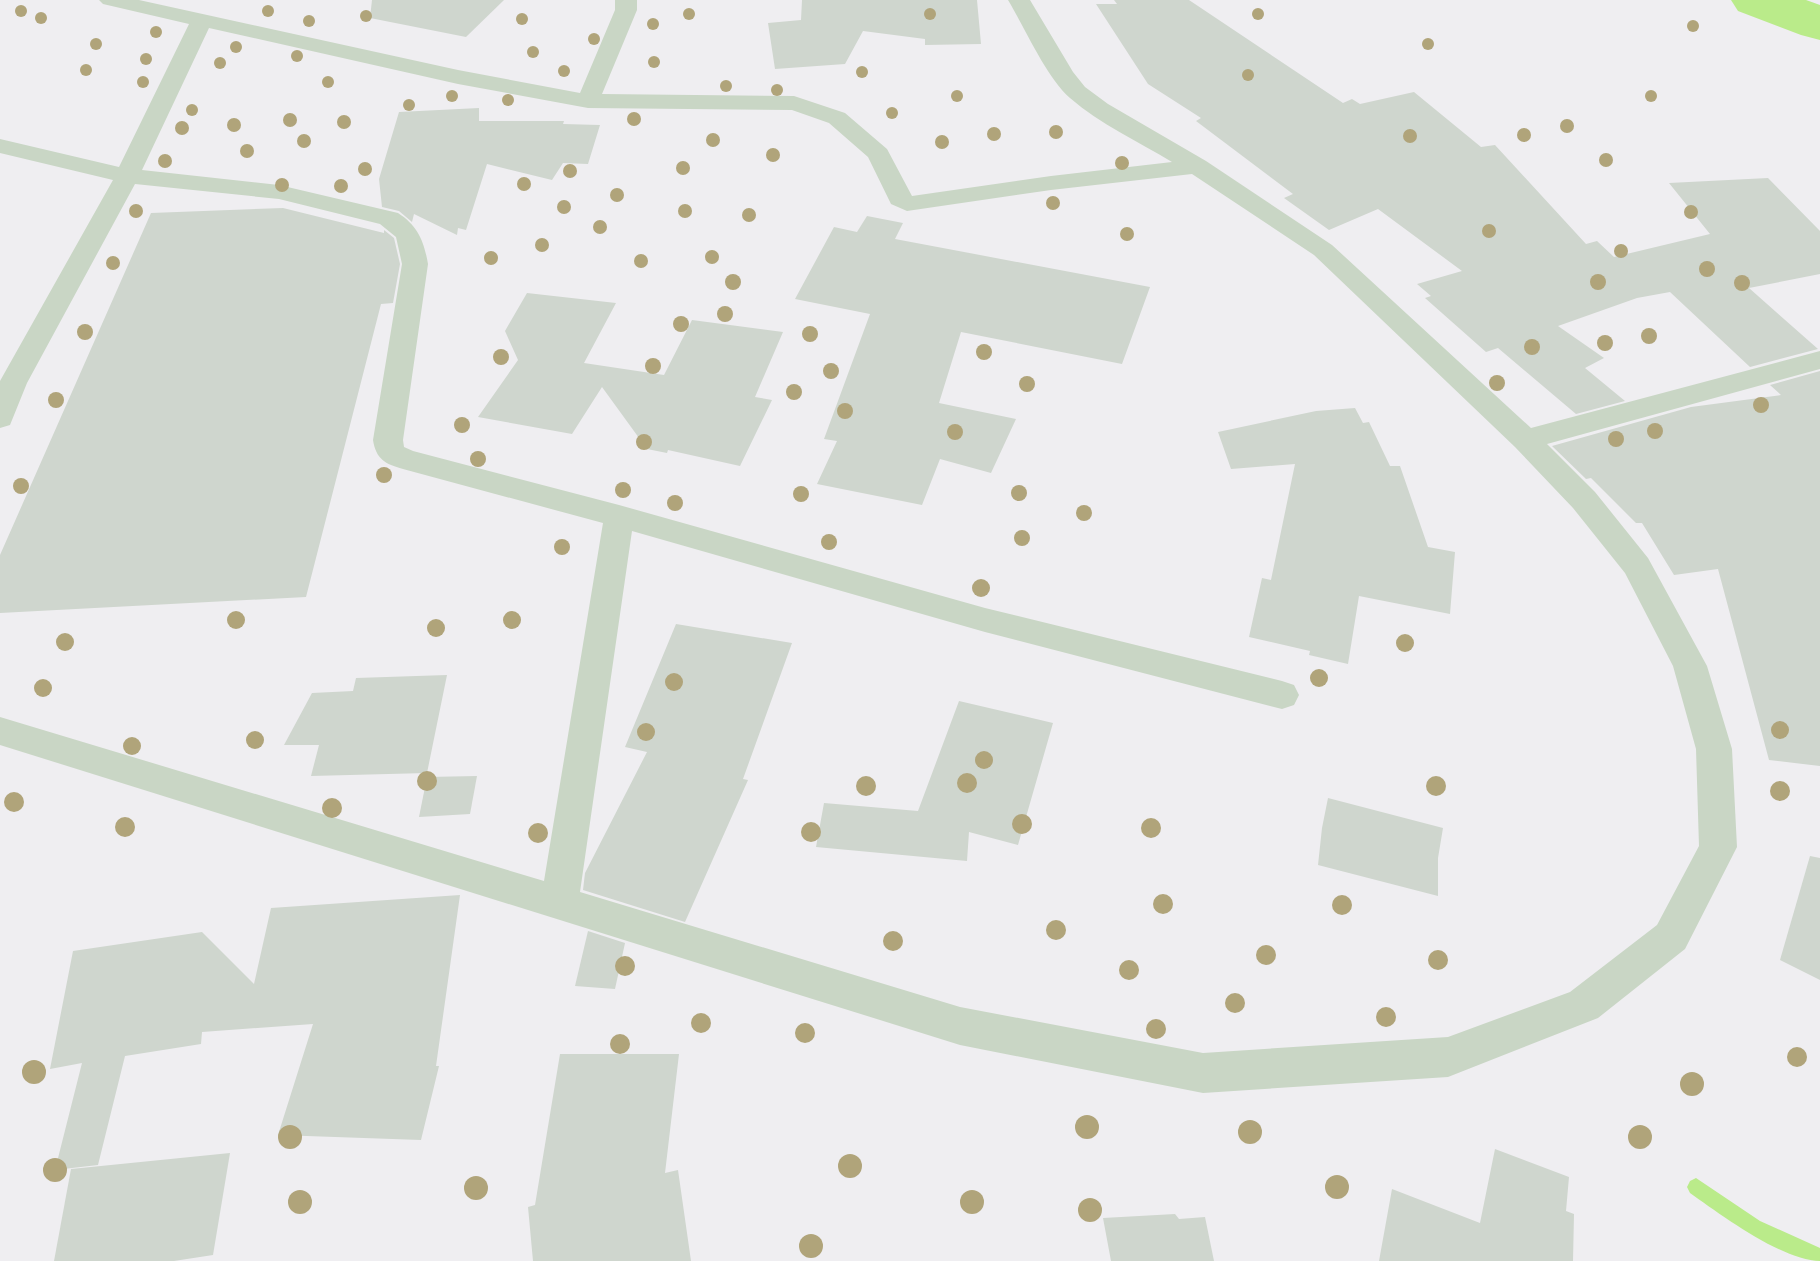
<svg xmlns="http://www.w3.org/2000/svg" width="1820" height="1261" viewBox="0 0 1820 1261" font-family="'PT Sans Narrow',sans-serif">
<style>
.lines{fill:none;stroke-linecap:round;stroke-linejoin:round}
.stream{fill:#baeb8a;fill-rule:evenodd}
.river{fill:#baeb8a;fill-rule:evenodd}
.building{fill:#cfd6ce}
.street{fill:#c9d6c5;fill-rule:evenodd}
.tree{fill:#b0a47a}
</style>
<rect width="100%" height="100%" fill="#efeef1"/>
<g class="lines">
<path class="stream" d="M1696,1178l64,43 60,27v13c-37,0 -99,-46 -130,-68l-3,-6 3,-6z"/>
<polygon class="river" points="1731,0 1806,0 1820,5 1820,40 1801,35 1738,11"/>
</g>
<g class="building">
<polygon points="372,0 504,0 466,37 370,18"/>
<polygon points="802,0 977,0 981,44 925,45 925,39 863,31 845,64 775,69 768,23 801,20"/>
<polygon points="1114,0 1189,0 1343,103 1352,99 1360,104 1414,92 1481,147 1495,145 1586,244 1597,241 1614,257 1710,234 1669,183 1768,178 1820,231 1820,274 1749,288 1818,349 1750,367 1670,292 1637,298 1558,326 1604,358 1585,368 1625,401 1576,414 1498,348 1486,352 1425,298 1431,296 1417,284 1462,271 1378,209 1329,230 1284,198 1293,194 1196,121 1201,118 1148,84 1096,4 1117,4"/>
<polygon points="479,108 479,121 564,121 563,124 600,125 588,164 563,163 552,180 487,164 466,230 458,228 457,235 414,214 412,222 399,211 382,207 379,179 399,112"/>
<polygon points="283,208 384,233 384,230 394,238 400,264 393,303 381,304 306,597 0,613 0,555 151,213"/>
<polygon points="867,216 903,223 895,239 1150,287 1122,364 961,332 939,403 1016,419 991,473 940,459 922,505 817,484 837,441 824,439 870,314 795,299 834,227 857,232"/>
<polygon points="527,293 616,303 584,363 664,375 692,320 783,332 755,397 772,400 740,466 668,450 667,453 647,449 602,387 572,434 478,417 518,360 505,331"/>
<polygon points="1820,371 1820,766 1769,760 1718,569 1674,575 1642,523 1636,523 1591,478 1586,479 1552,446 1691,407 1781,395 1770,385"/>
<polygon points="1355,408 1363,423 1369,422 1390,466 1400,466 1428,547 1455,552 1450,614 1359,596 1348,664 1309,655 1310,651 1249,637 1262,578 1271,580 1295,464 1231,469 1218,432 1316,411"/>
<polygon points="676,624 792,643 743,779 748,780 685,922 583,890 585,873 647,752 625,747"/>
<polygon points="447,675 427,773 311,776 319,745 284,745 312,693 353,691 356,678"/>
<polygon points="959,701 1053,723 1018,845 969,832 967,861 816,847 824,803 918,811"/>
<polygon points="477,776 470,814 419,817 427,777"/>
<polygon points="1328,798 1443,828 1438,858 1438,896 1318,865 1322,828"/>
<polygon points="1810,856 1820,858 1820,980 1780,960"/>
<polygon points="460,895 436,1066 439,1066 421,1140 278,1135 313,1024 202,1032 201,1044 125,1056 98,1165 55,1170 82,1063 50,1069 73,951 202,932 254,984 271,908"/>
<polygon points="588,931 625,943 615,989 575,986"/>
<polygon points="560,1054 679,1054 665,1173 678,1170 691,1261 533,1261 528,1207 535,1205"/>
<polygon points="1495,1149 1569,1177 1566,1211 1574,1214 1573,1261 1379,1261 1392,1189 1480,1223"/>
<polygon points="230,1153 213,1255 174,1261 54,1261 71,1169"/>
<polygon points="1175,1214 1179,1219 1205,1217 1214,1261 1111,1261 1103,1218"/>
</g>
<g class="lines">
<path class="street" d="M99,0h40l319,70 122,23 35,-83v-10h22v10l-35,84 192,2 51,17 42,36 25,47 139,-20 121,-14c-33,-20 -72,-38 -102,-64 -24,-21 -45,-70 -62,-98h22l43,72 12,15 23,17 98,57 126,84 199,183 289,-77v18l-273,75 48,48 53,66 59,108 25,83 5,98 -52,102 -87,69 -150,59 -245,16 -243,-48 -960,-300v-28l544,164 59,-358 -200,-54c-18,-5 -27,-10 -30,-29l29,-176 -6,-27 -16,-13 -101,-25 -144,-15 -108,199 -17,42 -10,3v-47l113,-201 -113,-27v-14l119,28 70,-143 -86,-20zM209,28l249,56 130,24 204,2 37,13 39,34 23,47 16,7 144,-21 141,-16 122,81 201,192 58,61 52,65 48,93 23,83 3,97 -42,79 -87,67 -122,45 -245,16 -243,-46 -380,-115 52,-361 353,101 297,77 12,-4 5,-10 -5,-10 -12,-4 -297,-73 -366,-103 -206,-54 -9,-4 -1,-7 25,-176c-4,-23 -10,-38 -30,-51l-119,-28 -137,-15z"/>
</g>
<g class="tree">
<circle cx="21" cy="11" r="6"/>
<circle cx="268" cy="11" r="6"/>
<circle cx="689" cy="14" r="6"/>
<circle cx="930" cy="14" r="6"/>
<circle cx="1258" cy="14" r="6"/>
<circle cx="366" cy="16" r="6"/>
<circle cx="41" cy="18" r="6"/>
<circle cx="522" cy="19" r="6"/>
<circle cx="309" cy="21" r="6"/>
<circle cx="653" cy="24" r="6"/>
<circle cx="1693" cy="26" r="6"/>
<circle cx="156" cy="32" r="6"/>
<circle cx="594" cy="39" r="6"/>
<circle cx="96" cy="44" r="6"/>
<circle cx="1428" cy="44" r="6"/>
<circle cx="236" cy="47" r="6"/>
<circle cx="533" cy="52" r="6"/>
<circle cx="297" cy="56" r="6"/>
<circle cx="146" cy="59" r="6"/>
<circle cx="654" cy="62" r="6"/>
<circle cx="220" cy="63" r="6"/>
<circle cx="86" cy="70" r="6"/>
<circle cx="564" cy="71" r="6"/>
<circle cx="862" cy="72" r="6"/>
<circle cx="1248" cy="75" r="6"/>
<circle cx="143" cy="82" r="6"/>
<circle cx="328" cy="82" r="6"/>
<circle cx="726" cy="86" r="6"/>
<circle cx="777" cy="90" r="6"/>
<circle cx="452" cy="96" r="6"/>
<circle cx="957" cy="96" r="6"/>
<circle cx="1651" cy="96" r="6"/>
<circle cx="508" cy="100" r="6"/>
<circle cx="409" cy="105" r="6"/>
<circle cx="192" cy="110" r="6"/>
<circle cx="892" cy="113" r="6"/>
<circle cx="634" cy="119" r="7"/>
<circle cx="290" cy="120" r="7"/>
<circle cx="344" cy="122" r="7"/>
<circle cx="234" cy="125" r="7"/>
<circle cx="1567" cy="126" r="7"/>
<circle cx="182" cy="128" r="7"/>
<circle cx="1056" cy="132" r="7"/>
<circle cx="994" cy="134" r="7"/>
<circle cx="1524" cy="135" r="7"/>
<circle cx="1410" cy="136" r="7"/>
<circle cx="713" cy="140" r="7"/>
<circle cx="304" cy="141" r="7"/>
<circle cx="942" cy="142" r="7"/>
<circle cx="247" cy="151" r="7"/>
<circle cx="773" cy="155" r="7"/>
<circle cx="1606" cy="160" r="7"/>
<circle cx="165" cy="161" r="7"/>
<circle cx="1122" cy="163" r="7"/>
<circle cx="683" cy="168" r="7"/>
<circle cx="365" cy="169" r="7"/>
<circle cx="570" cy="171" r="7"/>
<circle cx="524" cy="184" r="7"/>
<circle cx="282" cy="185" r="7"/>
<circle cx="341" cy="186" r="7"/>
<circle cx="617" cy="195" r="7"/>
<circle cx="1053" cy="203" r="7"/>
<circle cx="564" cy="207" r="7"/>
<circle cx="136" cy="211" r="7"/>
<circle cx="685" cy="211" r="7"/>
<circle cx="1691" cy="212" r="7"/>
<circle cx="749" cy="215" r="7"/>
<circle cx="600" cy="227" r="7"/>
<circle cx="1489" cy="231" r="7"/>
<circle cx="1127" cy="234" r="7"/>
<circle cx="542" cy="245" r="7"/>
<circle cx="1621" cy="251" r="7"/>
<circle cx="712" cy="257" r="7"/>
<circle cx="491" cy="258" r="7"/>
<circle cx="641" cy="261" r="7"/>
<circle cx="113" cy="263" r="7"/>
<circle cx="1707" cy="269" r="8"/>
<circle cx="733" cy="282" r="8"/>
<circle cx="1598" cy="282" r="8"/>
<circle cx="1742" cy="283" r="8"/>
<circle cx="725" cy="314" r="8"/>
<circle cx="681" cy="324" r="8"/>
<circle cx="85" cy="332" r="8"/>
<circle cx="810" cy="334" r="8"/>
<circle cx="1649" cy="336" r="8"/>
<circle cx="1605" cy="343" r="8"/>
<circle cx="1532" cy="347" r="8"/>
<circle cx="984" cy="352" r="8"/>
<circle cx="501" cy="357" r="8"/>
<circle cx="653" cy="366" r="8"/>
<circle cx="831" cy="371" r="8"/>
<circle cx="1497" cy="383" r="8"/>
<circle cx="1027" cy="384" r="8"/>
<circle cx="794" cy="392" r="8"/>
<circle cx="56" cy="400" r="8"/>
<circle cx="1761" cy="405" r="8"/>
<circle cx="845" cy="411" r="8"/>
<circle cx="462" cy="425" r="8"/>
<circle cx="1655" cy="431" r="8"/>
<circle cx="955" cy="432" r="8"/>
<circle cx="1616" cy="439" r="8"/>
<circle cx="644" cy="442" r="8"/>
<circle cx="478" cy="459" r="8"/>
<circle cx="384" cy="475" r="8"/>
<circle cx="21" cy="486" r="8"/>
<circle cx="623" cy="490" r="8"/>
<circle cx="1019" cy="493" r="8"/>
<circle cx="801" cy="494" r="8"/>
<circle cx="675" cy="503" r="8"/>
<circle cx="1084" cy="513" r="8"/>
<circle cx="1022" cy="538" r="8"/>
<circle cx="829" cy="542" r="8"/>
<circle cx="562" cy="547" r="8"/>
<circle cx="981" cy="588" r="9"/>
<circle cx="236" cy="620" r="9"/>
<circle cx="512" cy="620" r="9"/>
<circle cx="436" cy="628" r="9"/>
<circle cx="65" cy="642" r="9"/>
<circle cx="1405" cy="643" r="9"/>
<circle cx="1319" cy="678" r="9"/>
<circle cx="674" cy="682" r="9"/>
<circle cx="43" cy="688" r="9"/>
<circle cx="1780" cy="730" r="9"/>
<circle cx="646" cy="732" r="9"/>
<circle cx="255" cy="740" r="9"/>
<circle cx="132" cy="746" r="9"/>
<circle cx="984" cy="760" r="9"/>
<circle cx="427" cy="781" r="10"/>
<circle cx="967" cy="783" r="10"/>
<circle cx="866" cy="786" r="10"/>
<circle cx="1436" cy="786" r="10"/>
<circle cx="1780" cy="791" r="10"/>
<circle cx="14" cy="802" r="10"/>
<circle cx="332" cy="808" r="10"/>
<circle cx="1022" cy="824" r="10"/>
<circle cx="125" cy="827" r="10"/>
<circle cx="1151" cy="828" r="10"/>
<circle cx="811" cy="832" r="10"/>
<circle cx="538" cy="833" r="10"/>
<circle cx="1163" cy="904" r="10"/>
<circle cx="1342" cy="905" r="10"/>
<circle cx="1056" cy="930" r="10"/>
<circle cx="893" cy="941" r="10"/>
<circle cx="1266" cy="955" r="10"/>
<circle cx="1438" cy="960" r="10"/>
<circle cx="625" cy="966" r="10"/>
<circle cx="1129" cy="970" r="10"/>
<circle cx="1235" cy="1003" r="10"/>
<circle cx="1386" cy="1017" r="10"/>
<circle cx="701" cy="1023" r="10"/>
<circle cx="1156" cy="1029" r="10"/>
<circle cx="805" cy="1033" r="10"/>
<circle cx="620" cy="1044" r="10"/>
<circle cx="1797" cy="1057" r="10"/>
<circle cx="34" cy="1072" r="12"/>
<circle cx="1692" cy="1084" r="12"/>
<circle cx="1087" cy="1127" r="12"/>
<circle cx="1250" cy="1132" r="12"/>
<circle cx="290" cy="1137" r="12"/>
<circle cx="1640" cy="1137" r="12"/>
<circle cx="850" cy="1166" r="12"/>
<circle cx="55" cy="1170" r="12"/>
<circle cx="1337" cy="1187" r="12"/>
<circle cx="476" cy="1188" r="12"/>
<circle cx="300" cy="1202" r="12"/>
<circle cx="972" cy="1202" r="12"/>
<circle cx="1090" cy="1210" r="12"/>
<circle cx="811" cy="1246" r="12"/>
</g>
</svg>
